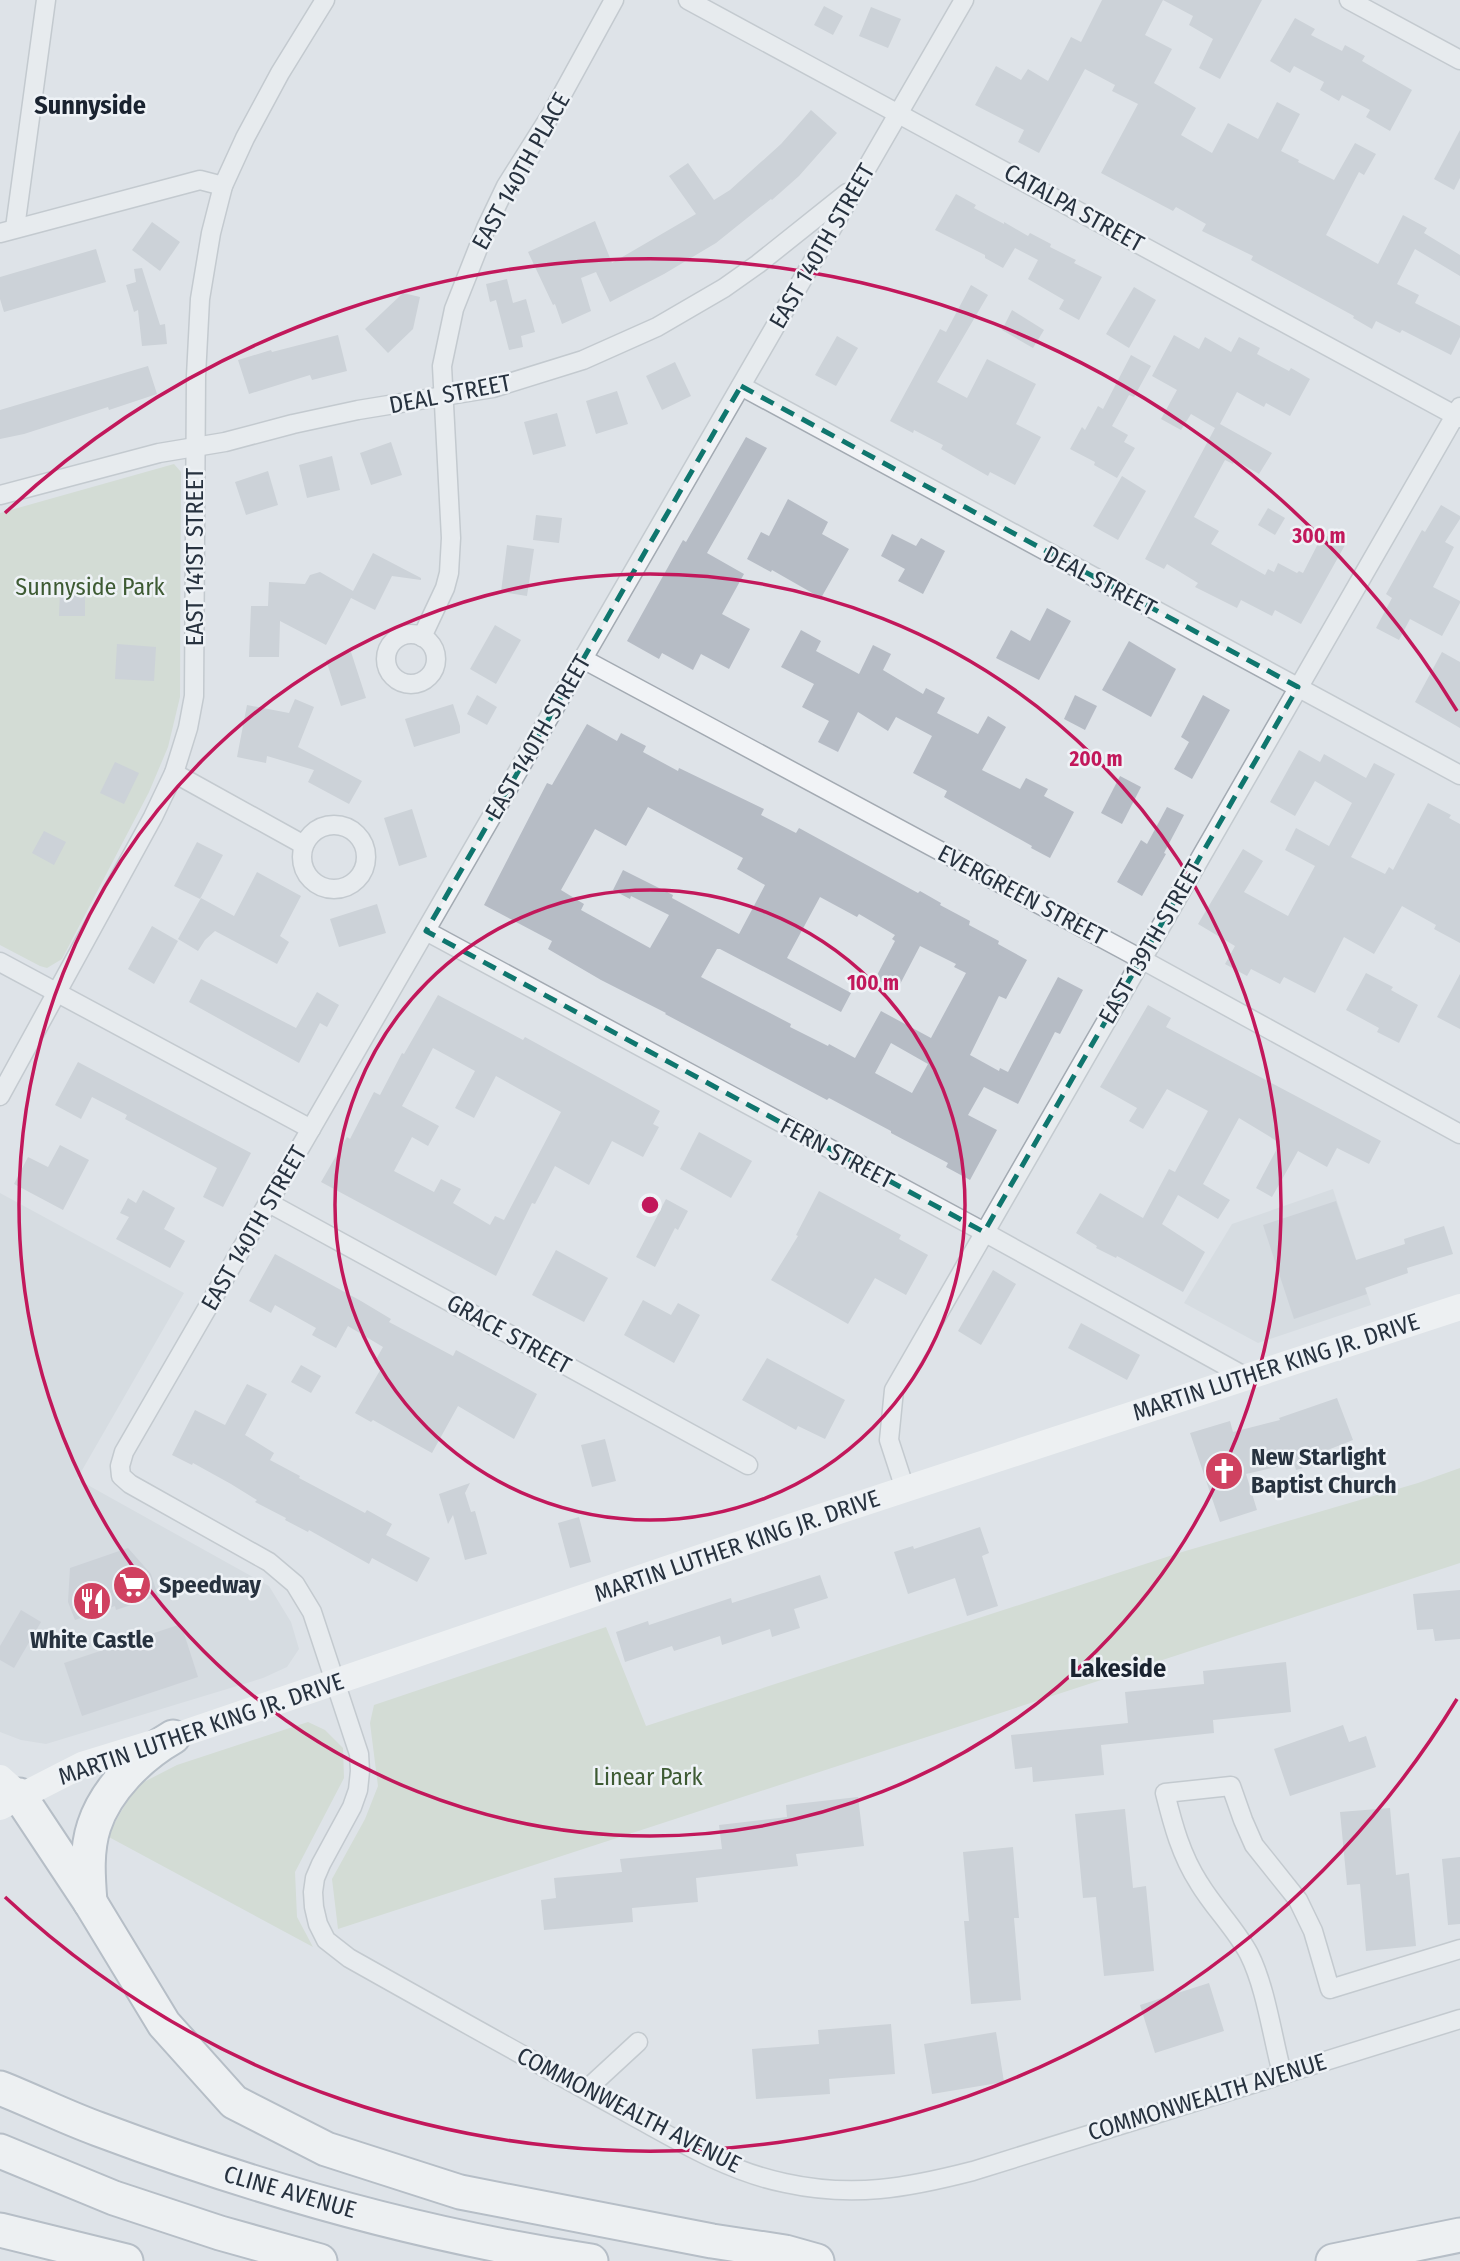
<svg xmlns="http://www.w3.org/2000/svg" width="1460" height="2261" viewBox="0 0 1460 2261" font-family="'Fira Sans Condensed',sans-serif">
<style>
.built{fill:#ccd2da}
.green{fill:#c5d2bf}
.building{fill:#b6bcc5;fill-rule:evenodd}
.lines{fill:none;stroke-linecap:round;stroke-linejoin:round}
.street-casing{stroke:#a3aab2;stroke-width:21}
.highway-casing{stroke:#86919f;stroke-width:37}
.street{stroke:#f1f3f6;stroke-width:18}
.secondary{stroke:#fff;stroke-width:26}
.highway{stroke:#fff;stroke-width:33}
.marked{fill:none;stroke:#0f766e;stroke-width:5;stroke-dasharray:14 9;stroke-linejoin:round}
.ring{fill:none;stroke:#c2185b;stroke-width:3.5}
.labels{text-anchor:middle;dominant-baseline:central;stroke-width:5;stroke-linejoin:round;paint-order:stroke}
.street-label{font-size:24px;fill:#27323f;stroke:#eef2f6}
.park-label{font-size:24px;fill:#3e5b34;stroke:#eef2f6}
.poi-label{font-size:24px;font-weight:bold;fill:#27323f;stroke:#eef2f6;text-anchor:start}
.neighbourhood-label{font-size:26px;font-weight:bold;fill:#1a2330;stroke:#eef2f6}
.centre{fill:#c2185b;stroke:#eef2f6;stroke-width:3.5}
.ring-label{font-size:21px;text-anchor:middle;font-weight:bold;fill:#c2185b;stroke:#eef2f6;stroke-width:5;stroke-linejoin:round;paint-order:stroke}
</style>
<rect width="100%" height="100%" fill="#dee3e8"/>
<g class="built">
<polygon points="1333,1189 1371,1305 1258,1343 1184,1303 1232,1224"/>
<polygon points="0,1193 184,1293 77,1479 269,1586 291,1622 299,1649 287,1667 263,1678 46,1744 21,1740 0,1732"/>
</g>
<g class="green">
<polygon points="174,464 181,472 180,697 168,747 149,792 62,959 47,968 40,966 0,945 0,513"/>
<polygon points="1460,1468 1460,1563 338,1929 332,1879 365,1819 378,1786 370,1723 374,1705 606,1627 646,1726 1182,1552 1418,1483"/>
<polygon points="308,1722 325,1730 343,1748 344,1778 295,1872 297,1917 313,1947 107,1836 136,1786 177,1765"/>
</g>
<g class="building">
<polygon points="1102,0 1262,0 1220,79 1199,68 1213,39 1189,25 1193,16 1163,0 1145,35 1172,49 1154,83 1196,108 1181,135 1212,153 1228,123 1258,139 1277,102 1300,114 1281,151 1299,160 1298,162 1334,180 1355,143 1376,154 1364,175 1359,172 1326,235 1378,264 1403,215 1427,228 1424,233 1460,255 1460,276 1415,249 1397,284 1419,295 1415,303 1460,326 1460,337 1451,355 1402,330 1400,333 1376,321 1372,329 1353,318 1354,316 1251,260 1253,256 1202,231 1206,224 1176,207 1173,211 1101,173 1138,104 1112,91 1115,85 1085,69 1039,153 1018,142 1024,130 975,105 996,66 1021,80 1028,69 1048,81 1071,37 1081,42"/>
<polygon points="824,6 843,16 833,35 814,25"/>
<polygon points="871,7 901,19 888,48 859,36"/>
<polygon points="1295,18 1315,29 1311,35 1342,51 1345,45 1365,56 1362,61 1412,90 1390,131 1366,117 1370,110 1342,95 1339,101 1320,90 1324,82 1294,66 1290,73 1270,61"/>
<polygon points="811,110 837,133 799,176 772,200 771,199 716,243 664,274 610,302 596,272 581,278 591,311 562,324 555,304 553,305 528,252 595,221 612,263 696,214 669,176 688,163 714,200 730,190 781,144"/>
<polygon points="1460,130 1460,178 1454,190 1434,179"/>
<polygon points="956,194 976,205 974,208 1004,224 1004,222 1028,236 1030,233 1051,244 1050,247 1076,260 1074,263 1102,277 1079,320 1059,309 1064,300 1028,279 1038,260 1015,248 1003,268 985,258 985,255 935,230"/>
<polygon points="152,222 180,242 160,271 132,250"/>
<polygon points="96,249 106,282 4,312 0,299 0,277"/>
<polygon points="142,268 160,325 165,324 167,344 142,346 138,310 134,312 126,285 136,282 134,269"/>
<polygon points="507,279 513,303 526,299 535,332 521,336 523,347 509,350 496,300 490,302 486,284"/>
<polygon points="971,285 988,295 937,382 967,398 987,359 1036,384 1016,424 1041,437 1015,485 990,472 988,476 941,449 943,445 914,430 913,433 890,421 940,329 946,332"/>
<polygon points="1134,287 1156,300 1129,348 1106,334"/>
<polygon points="403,293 420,297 413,329 388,353 365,329"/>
<polygon points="1012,310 1044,330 1033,348 1002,330"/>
<polygon points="338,335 347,371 312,380 310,375 249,394 238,360 271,350 272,352"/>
<polygon points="1174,335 1199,349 1205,337 1231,352 1239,337 1260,348 1257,354 1289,371 1291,368 1310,379 1290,416 1266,403 1264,407 1237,392 1220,424 1272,453 1259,474 1235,460 1233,464 1225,460 1194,517 1219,531 1211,544 1265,575 1268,569 1274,572 1278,563 1297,573 1299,571 1303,573 1323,534 1345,545 1301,624 1275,610 1272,616 1241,600 1237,608 1195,587 1198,583 1167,564 1164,569 1145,559 1215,428 1191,414 1181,430 1161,419 1177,390 1152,376"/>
<polygon points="837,336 858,348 836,386 815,375"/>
<polygon points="1131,355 1151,366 1134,397 1129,395 1112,426 1128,435 1124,442 1135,448 1117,478 1094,465 1095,462 1070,449 1082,427 1085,430 1098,406 1103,409"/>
<polygon points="675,362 691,396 662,410 646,376"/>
<polygon points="148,366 157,394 109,410 108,407 24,434 0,439 0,410"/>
<polygon points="617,391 628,424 596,434 586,401"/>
<polygon points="557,413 566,446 533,455 524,422"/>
<polygon points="746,437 767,448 707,553 744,574 722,614 750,629 729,669 701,654 693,670 662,653 659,659 627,641 683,540 686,542"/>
<polygon points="391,442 402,475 371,485 360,453"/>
<polygon points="332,456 340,490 307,498 299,465"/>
<polygon points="268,471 278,505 246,515 235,482"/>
<polygon points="1122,476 1146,491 1118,540 1093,526"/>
<polygon points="788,499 828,522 822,534 849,549 821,598 772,570 771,572 747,559 761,532 769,536"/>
<polygon points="1441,505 1460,516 1460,519 1445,542 1454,547 1433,587 1460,601 1460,603 1442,636 1410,619 1399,640 1376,628 1392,598 1386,594 1422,530 1425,532"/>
<polygon points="1268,508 1285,518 1275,535 1258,525"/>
<polygon points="536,515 562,518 559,543 533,540"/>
<polygon points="892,534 916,546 921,538 945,551 923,594 898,581 905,569 881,556"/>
<polygon points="507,545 534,549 527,596 501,592"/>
<polygon points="373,553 421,578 421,580 392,576 375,610 351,598 326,645 280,621 279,657 249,657 251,606 268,606 269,582 305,584 310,575 320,572 353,591"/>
<polygon points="60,591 85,591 85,616 59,616"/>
<polygon points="1047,608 1071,621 1039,680 996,658 1011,630 1030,641"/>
<polygon points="495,625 521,640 496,684 470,669"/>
<polygon points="801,630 821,641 816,651 859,674 873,645 891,654 883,670 923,694 926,688 945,698 937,713 978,734 988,716 1006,727 982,770 1020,789 1026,778 1048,789 1044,796 1074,812 1050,858 1031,848 1032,846 944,797 947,791 913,773 932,736 896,717 888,731 858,712 838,752 818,742 829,721 802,707 814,684 781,667"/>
<polygon points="1129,641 1176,669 1151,717 1102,690"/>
<polygon points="117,644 156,647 154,681 115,679"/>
<polygon points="351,652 366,698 341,706 326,660"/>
<polygon points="1442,652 1460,662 1460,728 1415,702"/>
<polygon points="477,695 497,707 487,725 467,714"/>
<polygon points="1075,695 1097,706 1085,730 1064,719"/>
<polygon points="1203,695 1230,710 1192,779 1174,769 1189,742 1181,737"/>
<polygon points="295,699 314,707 298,747 362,781 349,804 308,782 314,770 267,756 266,763 237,757 247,705 289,713"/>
<polygon points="453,704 460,726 460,733 414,747 405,719"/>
<path d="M587,724l30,17 4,-8 25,13 -3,6 35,19 1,-3 85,41 -3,6 35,18 3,-5 119,65 2,-2 21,12 -1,2 30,16 -1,4 30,16 -1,3 29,16 -21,39 -7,-3 -29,59 29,16 1,-3 8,4 50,-95 25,13 -23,44 -5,-2 -37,72 -34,-17 -16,28 29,15 -27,50 -24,-13 2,-4 -57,-30v-2l-62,-33 -2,2 -162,-86 1,-1 -65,-33 -53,-31 4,-8 -68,-36 63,-122 5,2zM648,807l95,51 -6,11 28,16 -26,49 -67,-36 1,-3 -50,-25 -10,20 17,9 1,-3 38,19 -19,33 -69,-38 3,-6 -23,-14 34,-61 31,17zM820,897l37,20 2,-3 36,21 -3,4 3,2 -20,38 22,11 23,-44 36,18 -2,3 12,6 -35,65 -50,-27 -26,47 -26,-14 -1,2 -38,-19 1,-3 -90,-47 16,-28h3l121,63 10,-19 -64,-35zM891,1043l37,21 -16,29 -37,-20z"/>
<polygon points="1299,750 1320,762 1324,754 1366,778 1374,763 1395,774 1351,857 1385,874 1389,867 1393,870 1428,803 1451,815 1449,818 1460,824 1460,943 1434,929 1436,925 1402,906 1374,954 1344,937 1315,993 1284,977 1280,984 1251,969 1247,976 1225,964 1235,946 1198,924 1243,849 1263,861 1244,892 1288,916 1315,866 1285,850 1296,828 1329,846 1352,803 1315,781 1295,816 1270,802"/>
<polygon points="115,762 139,773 124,804 100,793"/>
<polygon points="1120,776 1141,787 1122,824 1101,813"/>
<polygon points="1167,807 1184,815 1164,853 1166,854 1142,896 1117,882 1141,840 1147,844"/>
<polygon points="412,809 427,857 399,866 384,818"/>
<polygon points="44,831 66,842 54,865 32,853"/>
<polygon points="197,842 223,855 200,899 174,886"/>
<polygon points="257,872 301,896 280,936 289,942 277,964 215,931 205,940 198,951 178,939 201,898 234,916"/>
<polygon points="377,904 386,933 339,947 330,919"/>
<polygon points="152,926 178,941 154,984 128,969"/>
<polygon points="1366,973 1393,987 1391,990 1418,1005 1399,1043 1377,1032 1379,1028 1346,1010"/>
<polygon points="1460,974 1460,1029 1437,1017"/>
<polygon points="201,979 296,1028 317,992 339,1005 327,1027 320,1023 299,1063 189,1002"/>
<path d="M438,995l85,45 2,-3 135,74 -7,13 6,3 -16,30 -31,-16 -23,44 -34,-19 -20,38 -3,-1 -36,73 -175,-94 26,-45 3,2 24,-47 6,3 22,-42 2,1zM433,1048l42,23 -20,37 19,10 22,-42 65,36 -57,108 -9,-4 -5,9 -37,-22 8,-14 -20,-10 -7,13 -40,-21 18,-34 16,9 11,-20 -37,-20z"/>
<polygon points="1148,1005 1171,1018 1166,1027 1381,1141 1369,1164 1337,1148 1327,1167 1298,1151 1272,1197 1256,1188 1280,1143 1239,1118 1203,1184 1230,1200 1218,1219 1178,1195 1162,1224 1205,1252 1183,1292 1117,1256 1116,1258 1096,1248 1097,1246 1076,1233 1100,1193 1143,1218 1169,1169 1175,1172 1208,1111 1167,1089 1143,1129 1129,1121 1137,1108 1100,1087"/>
<polygon points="78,1062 251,1153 223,1207 203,1197 217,1168 125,1119 127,1115 92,1097 81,1119 55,1105"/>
<polygon points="699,1132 752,1161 731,1198 680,1169"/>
<polygon points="60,1145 89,1160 63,1210 14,1184 28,1157 48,1167"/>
<polygon points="143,1190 175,1208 164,1229 185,1241 170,1268 116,1239 129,1217 120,1213 128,1198 136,1203"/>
<polygon points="819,1191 901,1235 899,1239 928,1255 906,1295 875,1278 848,1324 771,1280 798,1236 796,1235"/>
<polygon points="666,1199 688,1211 678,1230 675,1228 655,1267 636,1257"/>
<polygon points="1336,1201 1356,1260 1405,1244 1404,1239 1444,1226 1453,1254 1407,1268 1408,1273 1365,1288 1367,1294 1294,1319 1263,1225"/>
<polygon points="556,1250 608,1278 584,1322 532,1295"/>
<polygon points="275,1254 361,1301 391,1319 389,1322 453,1356 456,1350 537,1394 514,1439 458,1406 432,1453 373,1420 371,1422 355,1413 382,1367 374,1363 383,1347 348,1326 336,1348 312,1335 316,1328 275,1305 271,1313 249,1301"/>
<polygon points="993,1270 1016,1284 981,1345 958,1331"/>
<polygon points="643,1300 671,1315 678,1303 700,1315 674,1363 624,1335"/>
<polygon points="1081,1323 1140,1355 1127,1380 1068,1348"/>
<polygon points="767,1358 845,1400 825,1439 798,1426 796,1430 742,1400"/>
<polygon points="301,1365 321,1376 311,1393 291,1382"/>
<polygon points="247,1384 267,1394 245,1435 274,1453 270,1460 300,1476 299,1478 365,1513 367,1510 392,1524 386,1535 430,1558 417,1582 372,1558 369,1564 309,1530 308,1532 285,1520 286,1518 255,1502 257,1500 231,1484 193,1463 192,1465 172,1455 195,1410 225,1425"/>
<polygon points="1337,1398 1353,1440 1315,1455 1318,1464 1296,1470 1294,1463 1246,1474 1257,1510 1220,1522 1190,1433 1230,1421 1233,1432 1280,1420 1279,1418"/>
<polygon points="605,1439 616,1481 592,1487 581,1445"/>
<polygon points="470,1483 465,1493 471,1512 475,1511 487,1554 465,1560 453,1515 448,1524 439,1494"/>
<polygon points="579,1517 591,1562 570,1568 558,1523"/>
<polygon points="980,1527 989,1553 982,1556 998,1606 967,1616 955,1578 908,1594 894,1552 913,1546 914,1549"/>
<polygon points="128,1548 151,1574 158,1596 116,1610 115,1606 75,1620 68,1602 70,1568"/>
<polygon points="820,1575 828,1598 794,1609 800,1628 772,1637 770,1629 722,1645 720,1636 674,1651 672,1646 625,1662 616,1632 648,1621 649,1625 731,1598 732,1603"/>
<polygon points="1460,1590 1460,1639 1435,1641 1433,1629 1417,1630 1413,1594"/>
<polygon points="21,1610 41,1622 14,1668 0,1660 0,1646"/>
<polygon points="181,1624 198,1677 82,1716 64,1663"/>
<polygon points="1286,1662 1291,1712 1213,1720 1214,1733 1101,1745 1104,1775 1033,1782 1032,1767 1015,1769 1011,1735 1128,1723 1125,1692 1204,1684 1203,1671"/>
<polygon points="1343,1725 1349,1742 1366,1736 1376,1767 1290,1796 1274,1749"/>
<polygon points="858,1797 864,1846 796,1854 798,1866 696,1878 698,1902 632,1908 633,1922 544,1930 541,1900 556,1898 554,1878 622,1872 620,1859 722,1849 719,1825 787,1817 786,1805"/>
<polygon points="1390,1808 1396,1875 1409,1873 1416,1946 1366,1951 1360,1884 1347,1885 1340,1812"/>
<polygon points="1125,1809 1133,1888 1146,1886 1154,1971 1104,1976 1096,1897 1083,1898 1075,1814"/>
<polygon points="1013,1847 1019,1918 1014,1918 1021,2000 971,2004 964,1921 969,1921 963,1852"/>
<polygon points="1460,1857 1460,1924 1448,1925 1442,1859"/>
<polygon points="1209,1983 1224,2031 1155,2053 1140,2005"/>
<polygon points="891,2024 895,2074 829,2079 830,2094 756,2099 752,2049 819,2044 818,2030"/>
<polygon points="996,2032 1004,2082 932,2094 924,2044"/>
</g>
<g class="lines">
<defs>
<g id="street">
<polyline points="688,0 1460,418"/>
<path d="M964,0l-840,1452 -4,14 1,10 9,8 139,78 26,22 17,28 47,142 1,17 -2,19 -6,17 -31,57 -6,14 -2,14 1,15 4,17 8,16 23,18c89,50 178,100 268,149 53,29 108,64 168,76 68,15 122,5 188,-12l487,-152"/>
<polyline points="1349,0 1460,60"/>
<polyline points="15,228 46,0"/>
<polyline points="0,233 200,180 223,186"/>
<polyline points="741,386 1460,775"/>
<polyline points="0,495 159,453 225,442 293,424 358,410 493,388 583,360 657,327 724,288 758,264 847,193"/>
<circle cx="411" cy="659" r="25"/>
<polyline points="422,637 445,588 449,573 451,538 442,366 454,309 486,228 506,186 552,113 614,0"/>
<polyline points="583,659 1141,959 1460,1134"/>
<polyline points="174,773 304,845"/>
<circle cx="334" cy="857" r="32"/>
<polyline points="426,931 984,1232 1246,1377"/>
<polyline points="0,962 311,1129"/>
<polyline points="0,1096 153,817 174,773 188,728 194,696 196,376 200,299 211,233 223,186 245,138 280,73 325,0"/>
<polyline points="269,1203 748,1465"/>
<polyline points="905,1489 889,1440 894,1390 1460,407"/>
<path d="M1282,2073c-10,-37 -16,-85 -33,-119 -14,-26 -35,-46 -50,-71 -18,-28 -26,-58 -34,-90l66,-7 12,34 11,25 44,55 15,31 17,58 130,-40"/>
<polyline points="586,2090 638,2042"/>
</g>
<g id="highway">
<polyline points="19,1795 90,1902 164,2024 234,2102 326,2149 460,2192 712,2241 785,2252 817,2261"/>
<path d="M90,1902c-2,-25 -4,-52 4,-76 12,-37 46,-70 79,-89"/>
<path d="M0,2088c33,13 65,29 98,41 160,60 324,107 493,132"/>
<polyline points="0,2151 114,2198 220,2233 320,2261"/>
<polyline points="0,2230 126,2261"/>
<polyline points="1333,2261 1460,2235"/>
</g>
</defs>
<use href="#street" class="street-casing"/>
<use href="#highway" class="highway-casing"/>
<use href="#street" class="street"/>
<g class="secondary">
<polyline points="0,1778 19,1795"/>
<polyline points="0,1807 82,1765 173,1737 796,1525 1460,1307"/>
</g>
<use href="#highway" class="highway"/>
</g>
<path d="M0 0H1460V2261H0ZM741,386l557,301 -314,545 -558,-301z" fill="#dee3e8" fill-opacity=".55" fill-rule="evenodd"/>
<path class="marked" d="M741,386l557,301 -314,545 -558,-301z"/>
<g class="ring">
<circle cx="650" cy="1205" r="315"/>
<circle cx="650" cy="1205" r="631"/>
<path d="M1457 1699A946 946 0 0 1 5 1897M5 513A946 946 0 0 1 1457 711"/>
</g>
<defs>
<symbol id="church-disc" viewBox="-11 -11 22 22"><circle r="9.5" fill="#d04160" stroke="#eef2f6"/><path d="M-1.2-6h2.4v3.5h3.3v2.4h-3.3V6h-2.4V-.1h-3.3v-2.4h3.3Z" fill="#fff"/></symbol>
<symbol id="supermarket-disc" viewBox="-11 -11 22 22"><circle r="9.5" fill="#d04160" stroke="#eef2f6"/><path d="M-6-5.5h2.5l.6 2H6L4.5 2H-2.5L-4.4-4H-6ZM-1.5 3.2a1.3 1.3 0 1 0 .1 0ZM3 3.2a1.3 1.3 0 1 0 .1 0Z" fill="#fff"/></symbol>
<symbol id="restaurant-disc" viewBox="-11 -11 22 22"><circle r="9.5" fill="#d04160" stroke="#eef2f6"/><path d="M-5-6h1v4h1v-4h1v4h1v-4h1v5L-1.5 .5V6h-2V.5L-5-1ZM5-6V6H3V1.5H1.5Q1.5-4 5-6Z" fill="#fff"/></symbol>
</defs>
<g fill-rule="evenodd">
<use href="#church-disc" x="1202" y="1449" width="44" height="44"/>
<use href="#supermarket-disc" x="110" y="1563" width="44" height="44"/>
<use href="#restaurant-disc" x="70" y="1579" width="44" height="44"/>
</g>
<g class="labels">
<g class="street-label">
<text transform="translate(521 171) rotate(-61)">EAST 140TH PLACE</text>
<text transform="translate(1074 208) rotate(29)">CATALPA STREET</text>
<text transform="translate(822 246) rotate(-60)">EAST 140TH STREET</text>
<text transform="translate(450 394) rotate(-11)">DEAL STREET</text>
<text transform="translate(195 557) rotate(-90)">EAST 141ST STREET</text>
<text transform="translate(1100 581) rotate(28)">DEAL STREET</text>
<text transform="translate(538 737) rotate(-60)">EAST 140TH STREET</text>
<text transform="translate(1022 895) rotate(28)">EVERGREEN STREET</text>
<text transform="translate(1151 942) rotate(-60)">EAST 139TH STREET</text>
<text transform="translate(837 1153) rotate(28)">FERN STREET</text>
<text transform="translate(254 1228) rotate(-60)">EAST 140TH STREET</text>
<text transform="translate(509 1334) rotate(29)">GRACE STREET</text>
<text transform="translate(1276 1367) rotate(-18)">MARTIN LUTHER KING JR. DRIVE</text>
<text transform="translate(737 1546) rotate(-19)">MARTIN LUTHER KING JR. DRIVE</text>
<text transform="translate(201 1729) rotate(-19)">MARTIN LUTHER KING JR. DRIVE</text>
<text transform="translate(1207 2097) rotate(-17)">COMMONWEALTH AVENUE</text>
<text transform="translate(629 2110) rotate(27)">COMMONWEALTH AVENUE</text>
<text transform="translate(290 2192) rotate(16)">CLINE AVENUE</text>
</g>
<g class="park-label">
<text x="90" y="587">Sunnyside Park</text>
<text x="648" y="1777">Linear Park</text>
</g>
<g class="poi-label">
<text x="1251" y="1457">New Starlight<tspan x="1251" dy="28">Baptist Church</tspan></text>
<text x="159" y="1585">Speedway</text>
<text x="92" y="1640" text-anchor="middle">White Castle</text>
</g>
<g class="neighbourhood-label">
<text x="90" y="105">Sunnyside</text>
<text x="1118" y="1668">Lakeside</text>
</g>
</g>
<circle cx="650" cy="1205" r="10" class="centre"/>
<g class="ring-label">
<text x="1319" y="543">300 m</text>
<text x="1096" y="766">200 m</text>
<text x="873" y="990">100 m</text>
</g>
</svg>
